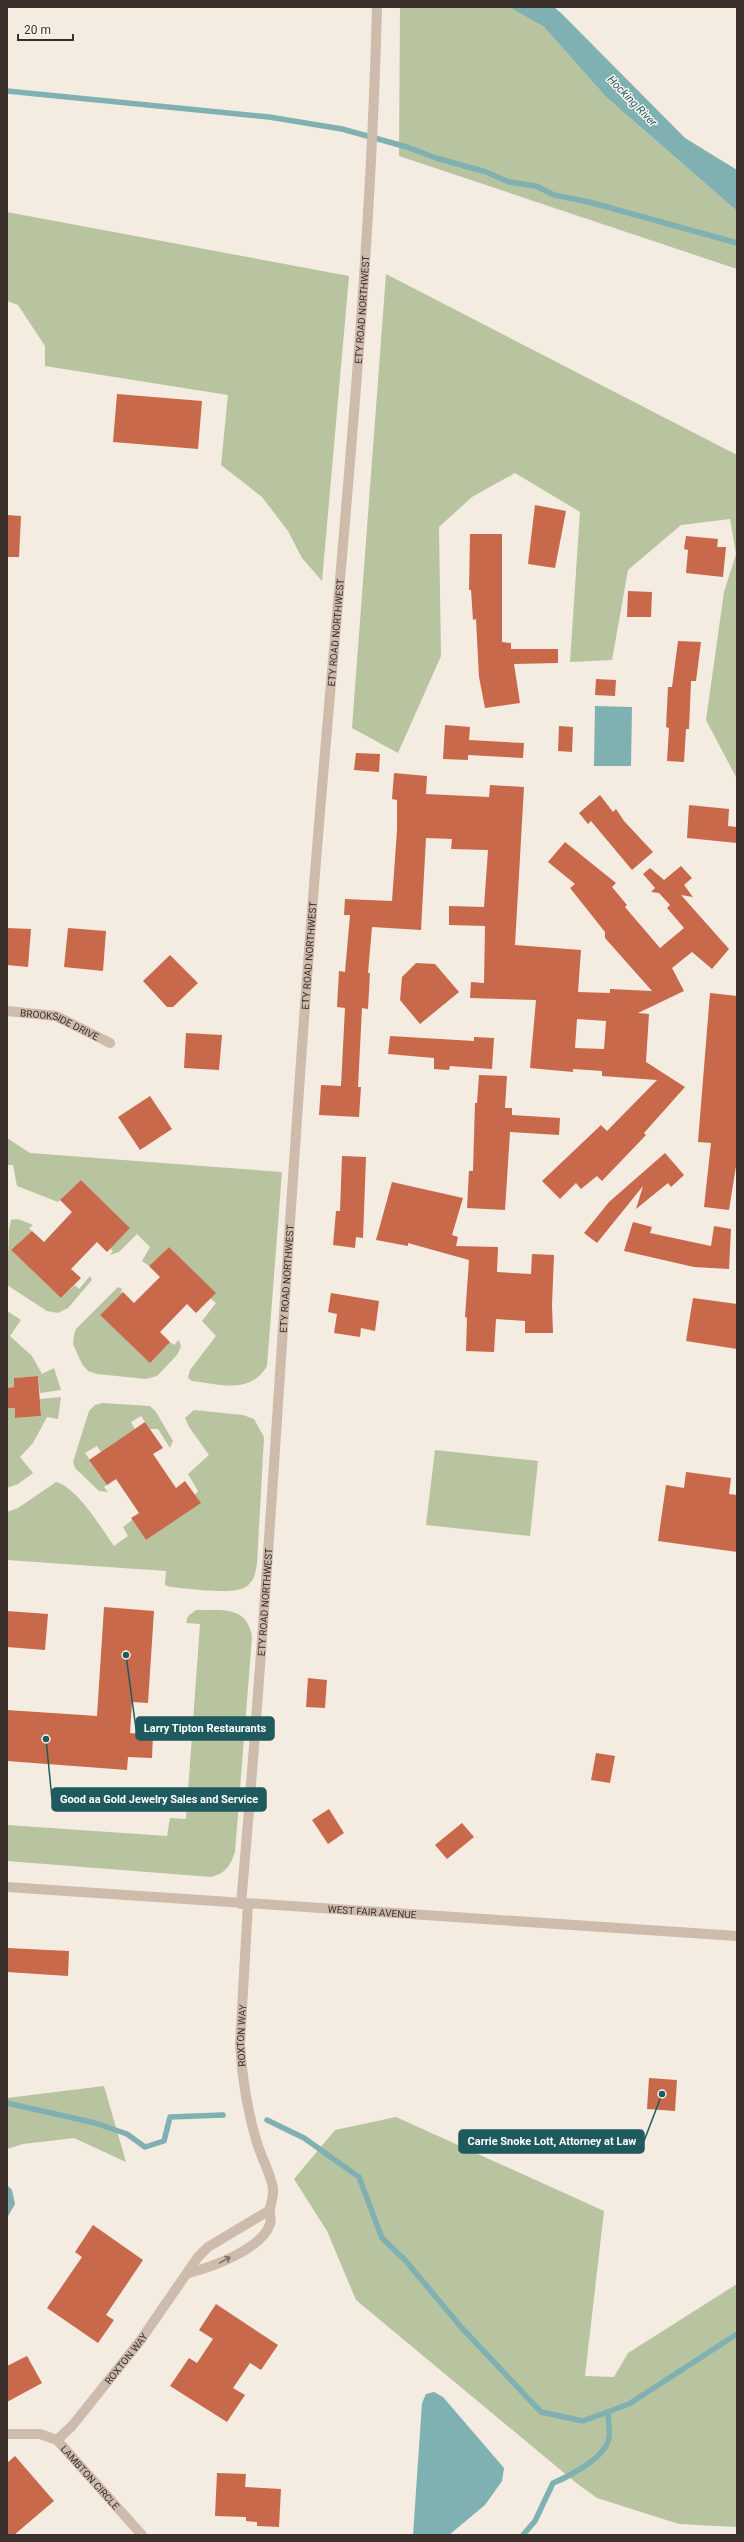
<svg xmlns="http://www.w3.org/2000/svg" width="744" height="2542" viewBox="0 0 744 2542" font-family="Roboto,sans-serif">
<style>
.green{fill:#b8c4a0}
.water{fill:#7fb0b2}
.lines{fill:none;stroke-linecap:round;stroke-linejoin:round}
.stream{stroke:#7fb0b2;stroke-width:5.5}
.building{fill:#c8694b;fill-rule:evenodd}
.minor{stroke:#cdbbac;stroke-width:10}
.tertiary{stroke:#cdbbac;stroke-width:10}
.oneway{stroke:#7d6f65}
.labels{text-anchor:middle;dominant-baseline:central;stroke-width:3;stroke-linejoin:round;paint-order:stroke}
.street-label{font-size:10px;fill:#3b302b;stroke:#fbf5ee}
.water-label{font-size:11px;font-style:italic;fill:#1f5a5e;stroke:#fbf5ee}
.leader{fill:none;stroke:#1f5a5e;stroke-width:1.5}
.callout-dot{fill:#1f5a5e;stroke:#fbf5ee;stroke-width:1.5}
.callout{fill:#1f5a5e;stroke:#1f5a5e;stroke-width:1.5}
.callout-label{font-size:11px;text-anchor:middle;font-weight:bold;fill:#fff}
</style>
<rect width="100%" height="100%" fill="#f4ebe1"/>
<g class="green">
<polygon points="400,7 509,7 544,27 606,97 737,211 737,269 399,156"/>
<polygon points="7,212 349,276 322,581 302,558 288,531 262,497 221,465 228,395 45,366 45,346 18,305 7,301"/>
<polygon points="386,274 737,455 736,777 706,720 724,592 736,554 730,519 681,525 628,570 612,660 570,662 580,512 515,473 472,497 439,527 441,656 398,753 352,728"/>
<path d="M7,1138l23,15 252,19 -15,194c-17,29 -48,18 -75,15l-4,-3 2,-8 26,-34 -14,-15 14,-18 -6,-5 5,-5 -46,-46 -20,19 -7,-5 8,-14 -13,-13 -18,18 -9,3 3,-4 -3,-3 20,-20 -49,-48 -23,22 -41,-16 -4,-21h-6z"/>
<polygon points="18,1219 33,1225 29,1228 32,1231 11,1250 61,1298 75,1285 79,1289 90,1276 92,1280 68,1308 58,1313 47,1311 7,1285 9,1229 11,1220"/>
<polygon points="118,1287 122,1289 121,1294 100,1315 150,1362 170,1342 174,1345 179,1340 181,1347 177,1355 157,1376 146,1379 97,1374 88,1371 82,1364 73,1344 74,1335 76,1329"/>
<polygon points="7,1311 21,1320 10,1336 32,1356 42,1374 54,1368 61,1390 40,1393 38,1376 14,1378 14,1387 7,1388"/>
<polygon points="61,1397 58,1419 47,1417 33,1443 20,1457 33,1473 18,1484 7,1488 7,1408 15,1408 16,1418 41,1416 40,1399"/>
<polygon points="102,1403 150,1406 156,1412 173,1441 170,1448 158,1429 150,1429 141,1416 131,1422 135,1429 101,1452 97,1446 85,1453 107,1485 104,1487 108,1492 99,1491 75,1468 73,1462 89,1411 95,1405"/>
<path d="M194,1410l49,5 11,4 10,18 -7,127c-2,9 -2,16 -10,22 -11,10 -61,2 -77,1l-5,-2 1,-14 -159,-11v-48l11,-4 38,-26c20,4 46,47 58,64l14,-10 -5,-9 9,-7 14,20 54,-37 -5,-8 3,-4 -10,-17 21,-19 -20,-28 -4,-9z"/>
<polygon points="435,1450 538,1461 530,1536 426,1525"/>
<path d="M196,1610c26,1 51,-5 56,27l-17,215c-5,14 -9,21 -24,25l-204,-16v-36l160,11 3,-18 16,1 14,-195 -14,-1 2,-7z"/>
<polygon points="104,2086 126,2162 74,2138 23,2144 7,2149 7,2098"/>
<polygon points="396,2117 604,2211 585,2376 614,2377 628,2353 737,2284 737,2527 679,2524 597,2498 575,2482 356,2300 327,2231 294,2179 335,2130"/>
</g>
<g class="water">
<polygon points="509,7 554,7 562,14 685,138 737,170 737,211 606,97 544,27"/>
<polygon points="595,706 632,707 631,766 594,766"/>
<polygon points="7,2185 12,2190 15,2204 7,2218"/>
<polygon points="434,2392 443,2397 504,2468 502,2481 485,2505 449,2535 413,2535 422,2403 426,2394"/>
</g>
<g class="lines">
<g class="stream">
<polyline points="7,91 269,117 342,129 407,147 436,158 486,172 509,182 536,186 554,195 589,202 737,243"/>
<polyline points="7,2103 95,2123 127,2134 145,2147 164,2141 170,2117 223,2115"/>
<polyline points="267,2120 304,2138 359,2177 382,2238 405,2260 461,2327 541,2412 583,2421 629,2404 737,2334"/>
<path d="M523,2535l12,-14 18,-38c17,-7 54,-26 56,-46 1,-8 -1,-17 -1,-25"/>
</g>
</g>
<g class="building">
<polygon points="117,394 202,401 198,449 113,442"/>
<polygon points="535,505 566,511 555,568 528,564"/>
<polygon points="7,515 21,516 19,557 7,557"/>
<polygon points="470,534 502,534 502,642 511,643 511,649 558,649 558,663 514,664 520,703 485,708 479,677 476,619 473,620 471,590 469,590"/>
<polygon points="686,536 718,539 717,547 726,547 723,577 686,573 688,550 684,549"/>
<polygon points="628,591 652,592 651,617 627,617"/>
<polygon points="678,641 701,642 696,681 691,681 689,729 686,729 684,762 667,761 669,728 666,727 668,687 672,687"/>
<polygon points="596,679 616,680 615,696 595,695"/>
<polygon points="445,725 470,727 469,740 524,743 523,758 468,755 468,760 443,759"/>
<polygon points="559,726 573,727 572,752 558,751"/>
<polygon points="356,753 380,754 379,772 354,770"/>
<path d="M394,773l33,3 -1,18 63,3 1,-12 34,2 -9,158 66,5 -3,42 32,1v-4l42,2 -47,-53v-6l-35,-44 5,-4 -27,-22 17,-20 51,41 -4,4 15,18 -2,2 35,41 24,-20 -17,-20 3,-3 -11,-12 -8,-1 4,-4 -12,-14 7,-6 14,12 17,-14 11,12 -8,7 9,12 -12,-2 48,54 -17,20 -20,-17 -20,16 12,23 -46,22 11,1 -3,48 39,25 -41,46 2,2 -44,46 -5,-5 -16,13 -5,-6 -16,16 -18,-18 59,-56 6,6 50,-51 -55,-4v-5l-29,-2v3l-43,-4 6,-68 -66,-2 1,-16 13,1 1,-57 -36,-1v-19l35,1 4,-57 -37,-1 1,-10 -26,-1 -5,92 -49,-3 -4,46h2l-2,36 -6,-1 -4,79h3l-2,30 -40,-2 2,-30 20,1 4,-78 -8,-1 2,-36 6,1 5,-57h-6l1,-16 47,2 5,-71v-30l-5,-1zM577,1019l29,2 -2,28 -29,-1z"/>
<polygon points="600,795 613,812 616,809 624,821 653,852 632,870 591,821 588,824 579,813"/>
<polygon points="689,805 729,809 728,826 737,827 737,843 687,838"/>
<polygon points="7,928 31,929 28,967 7,965"/>
<polygon points="68,928 106,931 103,971 64,967"/>
<polygon points="170,955 198,983 173,1007 167,1007 143,981"/>
<polygon points="416,963 435,964 459,992 420,1024 400,1000 402,977"/>
<polygon points="710,993 737,996 737,1160 729,1210 704,1207 711,1143 698,1142"/>
<polygon points="186,1033 222,1035 219,1070 184,1068"/>
<polygon points="390,1036 474,1041 474,1037 494,1038 492,1069 450,1066 449,1070 434,1069 434,1058 388,1054"/>
<polygon points="479,1075 507,1076 505,1108 512,1108 512,1115 560,1118 559,1135 510,1132 505,1210 467,1208 469,1171 473,1171 475,1103 477,1103"/>
<polygon points="150,1096 172,1129 140,1150 118,1117"/>
<polygon points="665,1153 684,1175 671,1187 668,1183 636,1209 643,1186 597,1243 584,1233 609,1202"/>
<polygon points="342,1156 366,1157 363,1238 356,1237 355,1248 333,1245 336,1211 340,1211"/>
<polygon points="81,1180 130,1228 107,1252 97,1242 71,1269 81,1278 61,1298 11,1250 32,1231 44,1242 72,1212 60,1200"/>
<polygon points="392,1182 463,1198 452,1235 458,1237 456,1246 498,1247 497,1272 531,1274 532,1254 554,1255 552,1305 553,1333 525,1333 525,1321 496,1319 494,1352 466,1351 467,1318 465,1317 469,1260 408,1243 408,1246 376,1240"/>
<polygon points="633,1222 652,1227 650,1233 711,1246 714,1226 731,1229 729,1269 694,1267 624,1251"/>
<polygon points="169,1247 216,1293 196,1313 187,1304 160,1332 170,1342 150,1363 100,1315 123,1292 134,1303 160,1277 149,1266"/>
<polygon points="331,1293 379,1301 375,1331 361,1328 360,1337 334,1333 337,1314 328,1312"/>
<polygon points="693,1298 737,1304 737,1349 686,1341"/>
<polygon points="38,1376 41,1416 15,1418 15,1408 7,1408 7,1388 14,1387 14,1378"/>
<polygon points="145,1422 163,1448 153,1454 176,1488 185,1481 201,1503 146,1540 131,1518 139,1513 116,1479 107,1485 89,1460"/>
<polygon points="686,1472 731,1478 729,1494 737,1495 737,1552 658,1541 666,1485 684,1488"/>
<polygon points="104,1607 154,1611 148,1703 132,1702 130,1733 153,1735 152,1758 128,1757 127,1770 7,1761 7,1710 97,1716"/>
<polygon points="7,1611 48,1614 45,1650 7,1647"/>
<polygon points="308,1678 327,1680 325,1708 306,1707"/>
<polygon points="596,1753 615,1756 610,1783 591,1780"/>
<polygon points="329,1809 344,1833 328,1844 312,1820"/>
<polygon points="462,1823 474,1837 447,1859 435,1845"/>
<polygon points="7,1948 69,1951 68,1976 7,1972"/>
<polygon points="649,2078 677,2080 675,2111 647,2109"/>
<polygon points="93,2225 143,2260 106,2315 114,2320 98,2343 47,2308 82,2257 75,2252"/>
<polygon points="216,2304 278,2345 261,2370 250,2363 233,2388 245,2395 227,2422 170,2386 189,2358 197,2363 213,2339 199,2330"/>
<polygon points="27,2356 42,2383 7,2402 7,2366"/>
<polygon points="15,2456 54,2501 14,2535 7,2535 7,2463"/>
<polygon points="217,2473 246,2474 245,2487 281,2489 279,2527 257,2526 257,2522 246,2521 246,2517 215,2516"/>
</g>
<g class="lines">
<g class="minor">
<path id="s1" d="M7,1011l49,5 54,27"/>
<path id="s2" d="M189,2273c23,-6 73,-24 81,-49 2,-4 -1,-10 0,-15 1,-7 4,-13 3,-21 -3,-16 -11,-29 -16,-45 -10,-33 -15,-66 -17,-99l8,-140"/>
<path id="s3" d="M7,2434h33l17,6 85,95"/>
<path id="s4" d="M57,2440l15,-14 68,-85 58,-84 10,-10 62,-37"/>
</g>
<g class="tertiary">
<path id="s5" d="M7,1887l730,49"/>
<path id="s6" d="M241,1904c28,-318 44,-636 68,-953 23,-315 60,-629 68,-944"/>
</g>
</g>
<defs><path id="oneway-shaft" d="M-6 0H5M1.5-3L5.5 0L1.5 3" fill="none" stroke-width="1.6" stroke-linecap="round" stroke-linejoin="round"/></defs>
<use class="oneway" href="#oneway-shaft" transform="translate(225 2260) rotate(-29)"/>
<g class="labels">
<g class="street-label">
<text stroke="none"><textPath href="#s6" startOffset="1599">ETY ROAD NORTHWEST</textPath></text>
<text stroke="none"><textPath href="#s6" startOffset="1275">ETY ROAD NORTHWEST</textPath></text>
<text stroke="none"><textPath href="#s6" startOffset="951">ETY ROAD NORTHWEST</textPath></text>
<text stroke="none"><textPath href="#s1" startOffset="55">BROOKSIDE DRIVE</textPath></text>
<text stroke="none"><textPath href="#s6" startOffset="627">ETY ROAD NORTHWEST</textPath></text>
<text stroke="none"><textPath href="#s6" startOffset="303">ETY ROAD NORTHWEST</textPath></text>
<text stroke="none"><textPath href="#s5" startOffset="366">WEST FAIR AVENUE</textPath></text>
<text stroke="none"><textPath href="#s2" startOffset="291">ROXTON WAY</textPath></text>
<text stroke="none"><textPath href="#s4" startOffset="107">ROXTON WAY</textPath></text>
<text stroke="none"><textPath href="#s3" startOffset="101">LAMBTON CIRCLE</textPath></text>
</g>
<g class="water-label">
<text transform="translate(632 101) rotate(46)">Hocking River</text>
</g>
</g>
<path class="leader" d="M126 1655L136 1729M46 1739L52 1799M662 2094L644 2141"/>
<g class="callout-dot">
<circle cx="126" cy="1655" r="4"/>
<circle cx="46" cy="1739" r="4"/>
<circle cx="662" cy="2094" r="4"/>
</g>
<g class="callout">
<rect x="136" y="1717" width="138" height="23" rx="4"/>
<rect x="52" y="1788" width="214" height="23" rx="4"/>
<rect x="459" y="2130" width="185" height="23" rx="4"/>
</g>
<g class="callout-label">
<text x="205" y="1732">Larry Tipton Restaurants</text>
<text x="159" y="1803">Good aa Gold Jewelry Sales and Service</text>
<text x="552" y="2145">Carrie Snoke Lott, Attorney at Law</text>
</g>
<rect width="744" height="2542" fill="none" stroke="#3b302b" stroke-width="16"/>
<path d="M18 34v6h55v-6" fill="none" stroke="#3b302b" stroke-width="2"/>
<text x="24" y="34" font-size="12" fill="#3b302b" stroke="#fbf5ee" stroke-width="3" paint-order="stroke">20 m</text>
</svg>
